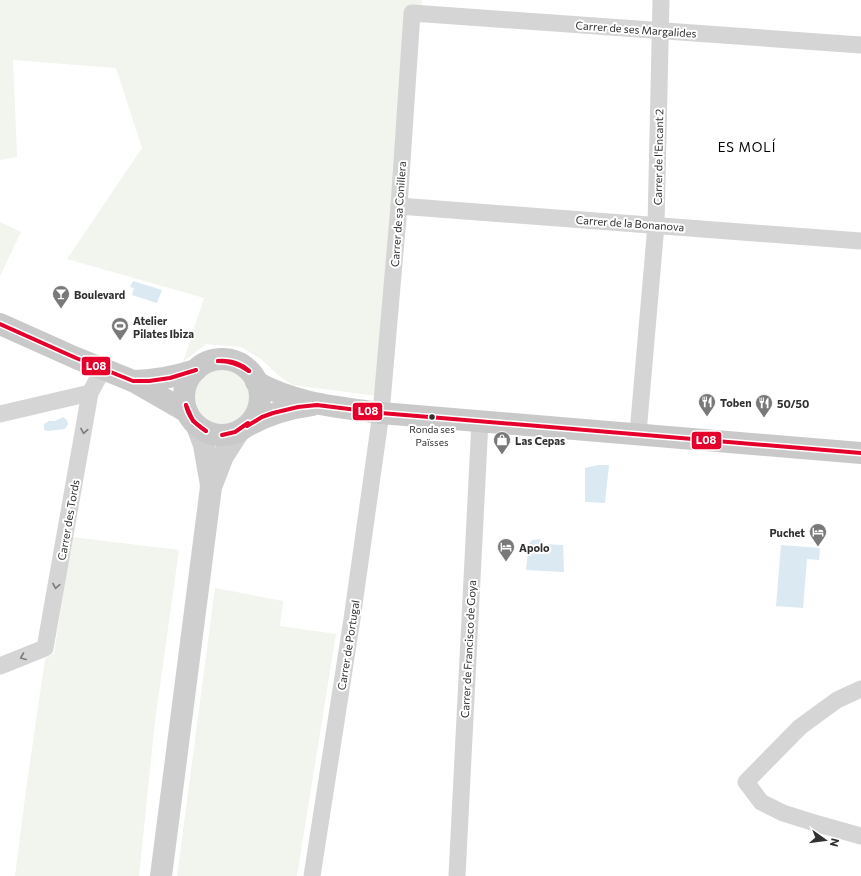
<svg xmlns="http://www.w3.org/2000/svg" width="861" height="876" viewBox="0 0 861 876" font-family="Commissioner,sans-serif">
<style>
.green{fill:#f1f5ed}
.water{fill:#dbe9f2}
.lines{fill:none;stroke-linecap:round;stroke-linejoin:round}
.street{stroke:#d5d5d5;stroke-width:17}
.secondary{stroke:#cfcfcf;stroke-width:22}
.primary{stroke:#c9c9c9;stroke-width:22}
.bus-1-casing{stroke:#fff;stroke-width:7}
.bus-1{stroke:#e4002b;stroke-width:4}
.oneway{stroke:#7b7b7b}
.bus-dot{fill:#313131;stroke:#fff;stroke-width:1.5}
.labels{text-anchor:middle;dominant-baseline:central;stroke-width:4;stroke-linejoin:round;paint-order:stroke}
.bus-label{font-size:10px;fill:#313131;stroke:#fff}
.street-label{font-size:11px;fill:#313131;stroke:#fff}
.poi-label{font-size:11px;font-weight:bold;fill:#313131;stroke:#fff;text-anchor:start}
.quarter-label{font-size:13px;letter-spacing:1px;fill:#000;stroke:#fff}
.line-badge{stroke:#fff;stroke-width:1.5}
.badge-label{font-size:11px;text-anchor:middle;font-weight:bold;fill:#fff}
</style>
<rect width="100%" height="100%" fill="#fff"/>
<g class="green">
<polygon points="0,0 422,0 377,396 292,385 278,375 261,359 241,347 206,344 183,362 204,298 67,259 142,148 116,68 13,60 17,157 0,160"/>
<polygon points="0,222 21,232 0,276"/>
<circle cx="221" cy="397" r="31"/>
<polygon points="72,537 179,550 155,721 139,876 15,876 26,790 45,659 54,653"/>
<polygon points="215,588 283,601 280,626 336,634 297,876 177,876"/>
</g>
<g class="water">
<polygon points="133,281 162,290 157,303 132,295 134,288 130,287"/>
<polygon points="63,417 67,420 68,424 65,429 48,431 44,430 44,424 49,421 55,421"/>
<polygon points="598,465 609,465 605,503 585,502 585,468"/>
<polygon points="540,539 541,544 563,545 564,572 526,570 529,544 532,540"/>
<polygon points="781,545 820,548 819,560 807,559 803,608 776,606"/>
</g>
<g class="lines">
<g class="street">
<polyline points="399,206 861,241"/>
<polyline points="0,414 90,393"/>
<polyline points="638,433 656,225 661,0"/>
<polyline points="0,666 45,648 90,393 103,369"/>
<polyline points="861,689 837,700 800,727 746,782 761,802 783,813 818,824 861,836"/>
<polyline points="312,876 352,619 381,413 399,206 412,13 861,45"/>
<polyline points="457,876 480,421"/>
</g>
<g class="secondary">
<polyline points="197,426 204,445 211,485"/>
<polyline points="161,876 211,487 223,456 239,431"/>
</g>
<g class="primary">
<polyline points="0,324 76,358 133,381 187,412"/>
<circle cx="222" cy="397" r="38"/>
<path d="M133,381c22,0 41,-4 63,-11"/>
<path d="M256,382c40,22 81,25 125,31l480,40"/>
<path d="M247,426c21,-12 42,-18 65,-21"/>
</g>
<defs>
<g id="bus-1">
<polyline points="0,324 76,358 133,381 149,381 170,378 196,370"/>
<path d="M218,361c12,-1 22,1 31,10"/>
<path d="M218,361c12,0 21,3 31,10"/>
<polyline points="186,405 193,421 206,431"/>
<path d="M186,405c2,12 10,20 20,26"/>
<polyline points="247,426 262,417 273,413 298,407 317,405 381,413 861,453"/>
<polyline points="222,435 235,432 248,423"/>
</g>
</defs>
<use href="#bus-1" class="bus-1-casing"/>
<use href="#bus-1" class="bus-1"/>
</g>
<defs><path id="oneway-chevron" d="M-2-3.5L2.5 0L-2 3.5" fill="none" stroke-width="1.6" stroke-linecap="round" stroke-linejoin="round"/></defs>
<g class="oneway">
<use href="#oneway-chevron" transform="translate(84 431) rotate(100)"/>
<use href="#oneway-chevron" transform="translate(56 586) rotate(100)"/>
<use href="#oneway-chevron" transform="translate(23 657) rotate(158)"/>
</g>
<defs>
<symbol id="bar-pin" viewBox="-11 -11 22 30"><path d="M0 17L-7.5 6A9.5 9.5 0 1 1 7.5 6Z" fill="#797979" stroke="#fff"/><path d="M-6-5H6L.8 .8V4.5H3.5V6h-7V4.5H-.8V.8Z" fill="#fff"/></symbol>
<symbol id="stadium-pin" viewBox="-11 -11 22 30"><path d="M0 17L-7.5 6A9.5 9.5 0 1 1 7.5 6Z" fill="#797979" stroke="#fff"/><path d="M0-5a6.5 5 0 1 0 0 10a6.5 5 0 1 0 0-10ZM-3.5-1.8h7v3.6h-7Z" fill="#fff"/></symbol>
<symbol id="restaurant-pin" viewBox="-11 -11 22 30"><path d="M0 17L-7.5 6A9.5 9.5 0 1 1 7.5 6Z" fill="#797979" stroke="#fff"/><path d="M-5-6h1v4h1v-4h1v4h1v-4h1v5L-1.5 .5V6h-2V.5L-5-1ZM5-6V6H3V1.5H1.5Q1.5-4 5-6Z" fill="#fff"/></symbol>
<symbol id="shop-pin" viewBox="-11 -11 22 30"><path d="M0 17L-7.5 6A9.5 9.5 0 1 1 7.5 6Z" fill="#797979" stroke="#fff"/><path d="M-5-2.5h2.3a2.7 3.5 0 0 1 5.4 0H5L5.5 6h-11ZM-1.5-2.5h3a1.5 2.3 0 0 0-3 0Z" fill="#fff"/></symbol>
<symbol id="hotel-pin" viewBox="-11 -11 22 30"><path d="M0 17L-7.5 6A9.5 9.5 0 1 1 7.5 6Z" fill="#797979" stroke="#fff"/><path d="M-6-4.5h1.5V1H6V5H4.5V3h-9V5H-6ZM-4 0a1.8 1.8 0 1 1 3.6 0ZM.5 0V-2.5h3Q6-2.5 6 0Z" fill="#fff"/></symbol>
</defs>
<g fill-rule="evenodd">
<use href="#bar-pin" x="51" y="284" width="20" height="27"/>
<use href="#stadium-pin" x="110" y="316" width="20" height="27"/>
<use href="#restaurant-pin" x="697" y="392" width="20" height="27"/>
<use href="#restaurant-pin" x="754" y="393" width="20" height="27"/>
<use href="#shop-pin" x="492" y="430" width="20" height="27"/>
<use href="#hotel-pin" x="808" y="522" width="20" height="27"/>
<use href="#hotel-pin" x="496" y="537" width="20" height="27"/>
</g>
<circle class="bus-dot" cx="432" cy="417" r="3.5"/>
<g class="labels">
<g class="bus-label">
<text x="432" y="429">Ronda ses<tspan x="432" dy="13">Païsses</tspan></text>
</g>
<g class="street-label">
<text transform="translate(636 29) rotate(4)">Carrer de ses Margalides</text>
<text transform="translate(658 157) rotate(-89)">Carrer de l'Encant 2</text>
<text transform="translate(398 214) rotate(-86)">Carrer de sa Conillera</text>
<text transform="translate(630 223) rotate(4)">Carrer de la Bonanova</text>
<text transform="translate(68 520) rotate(-80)">Carrer des Tords</text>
<text transform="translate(348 645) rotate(-81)">Carrer de Portugal</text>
<text transform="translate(468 649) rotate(-87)">Carrer de Francisco de Goya</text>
</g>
<g class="poi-label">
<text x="74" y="294">Boulevard</text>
<text x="133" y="320">Atelier<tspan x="133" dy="13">Pilates Ibiza</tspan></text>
<text x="720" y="402">Toben</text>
<text x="777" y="403">50/50</text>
<text x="515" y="440">Las Cepas</text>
<text x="805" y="532" text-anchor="end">Puchet</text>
<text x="519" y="547">Apolo</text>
</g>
<g class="quarter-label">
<text x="747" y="147">ES MOLÍ</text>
</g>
</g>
<g class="line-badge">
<rect x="81" y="356" width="30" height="20" rx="4" fill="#e4002b"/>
<rect x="352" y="402" width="31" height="19" rx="4" fill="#e4002b"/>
<rect x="691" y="431" width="31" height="19" rx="4" fill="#e4002b"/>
</g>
<g class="badge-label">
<text x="96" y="370">L08</text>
<text x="368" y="415">L08</text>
<text x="706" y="444">L08</text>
</g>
<g transform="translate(825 840) rotate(104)" stroke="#ffffff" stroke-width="3" paint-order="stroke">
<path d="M0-3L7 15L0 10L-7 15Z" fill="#313131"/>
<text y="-6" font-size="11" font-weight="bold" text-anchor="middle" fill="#313131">N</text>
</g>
</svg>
